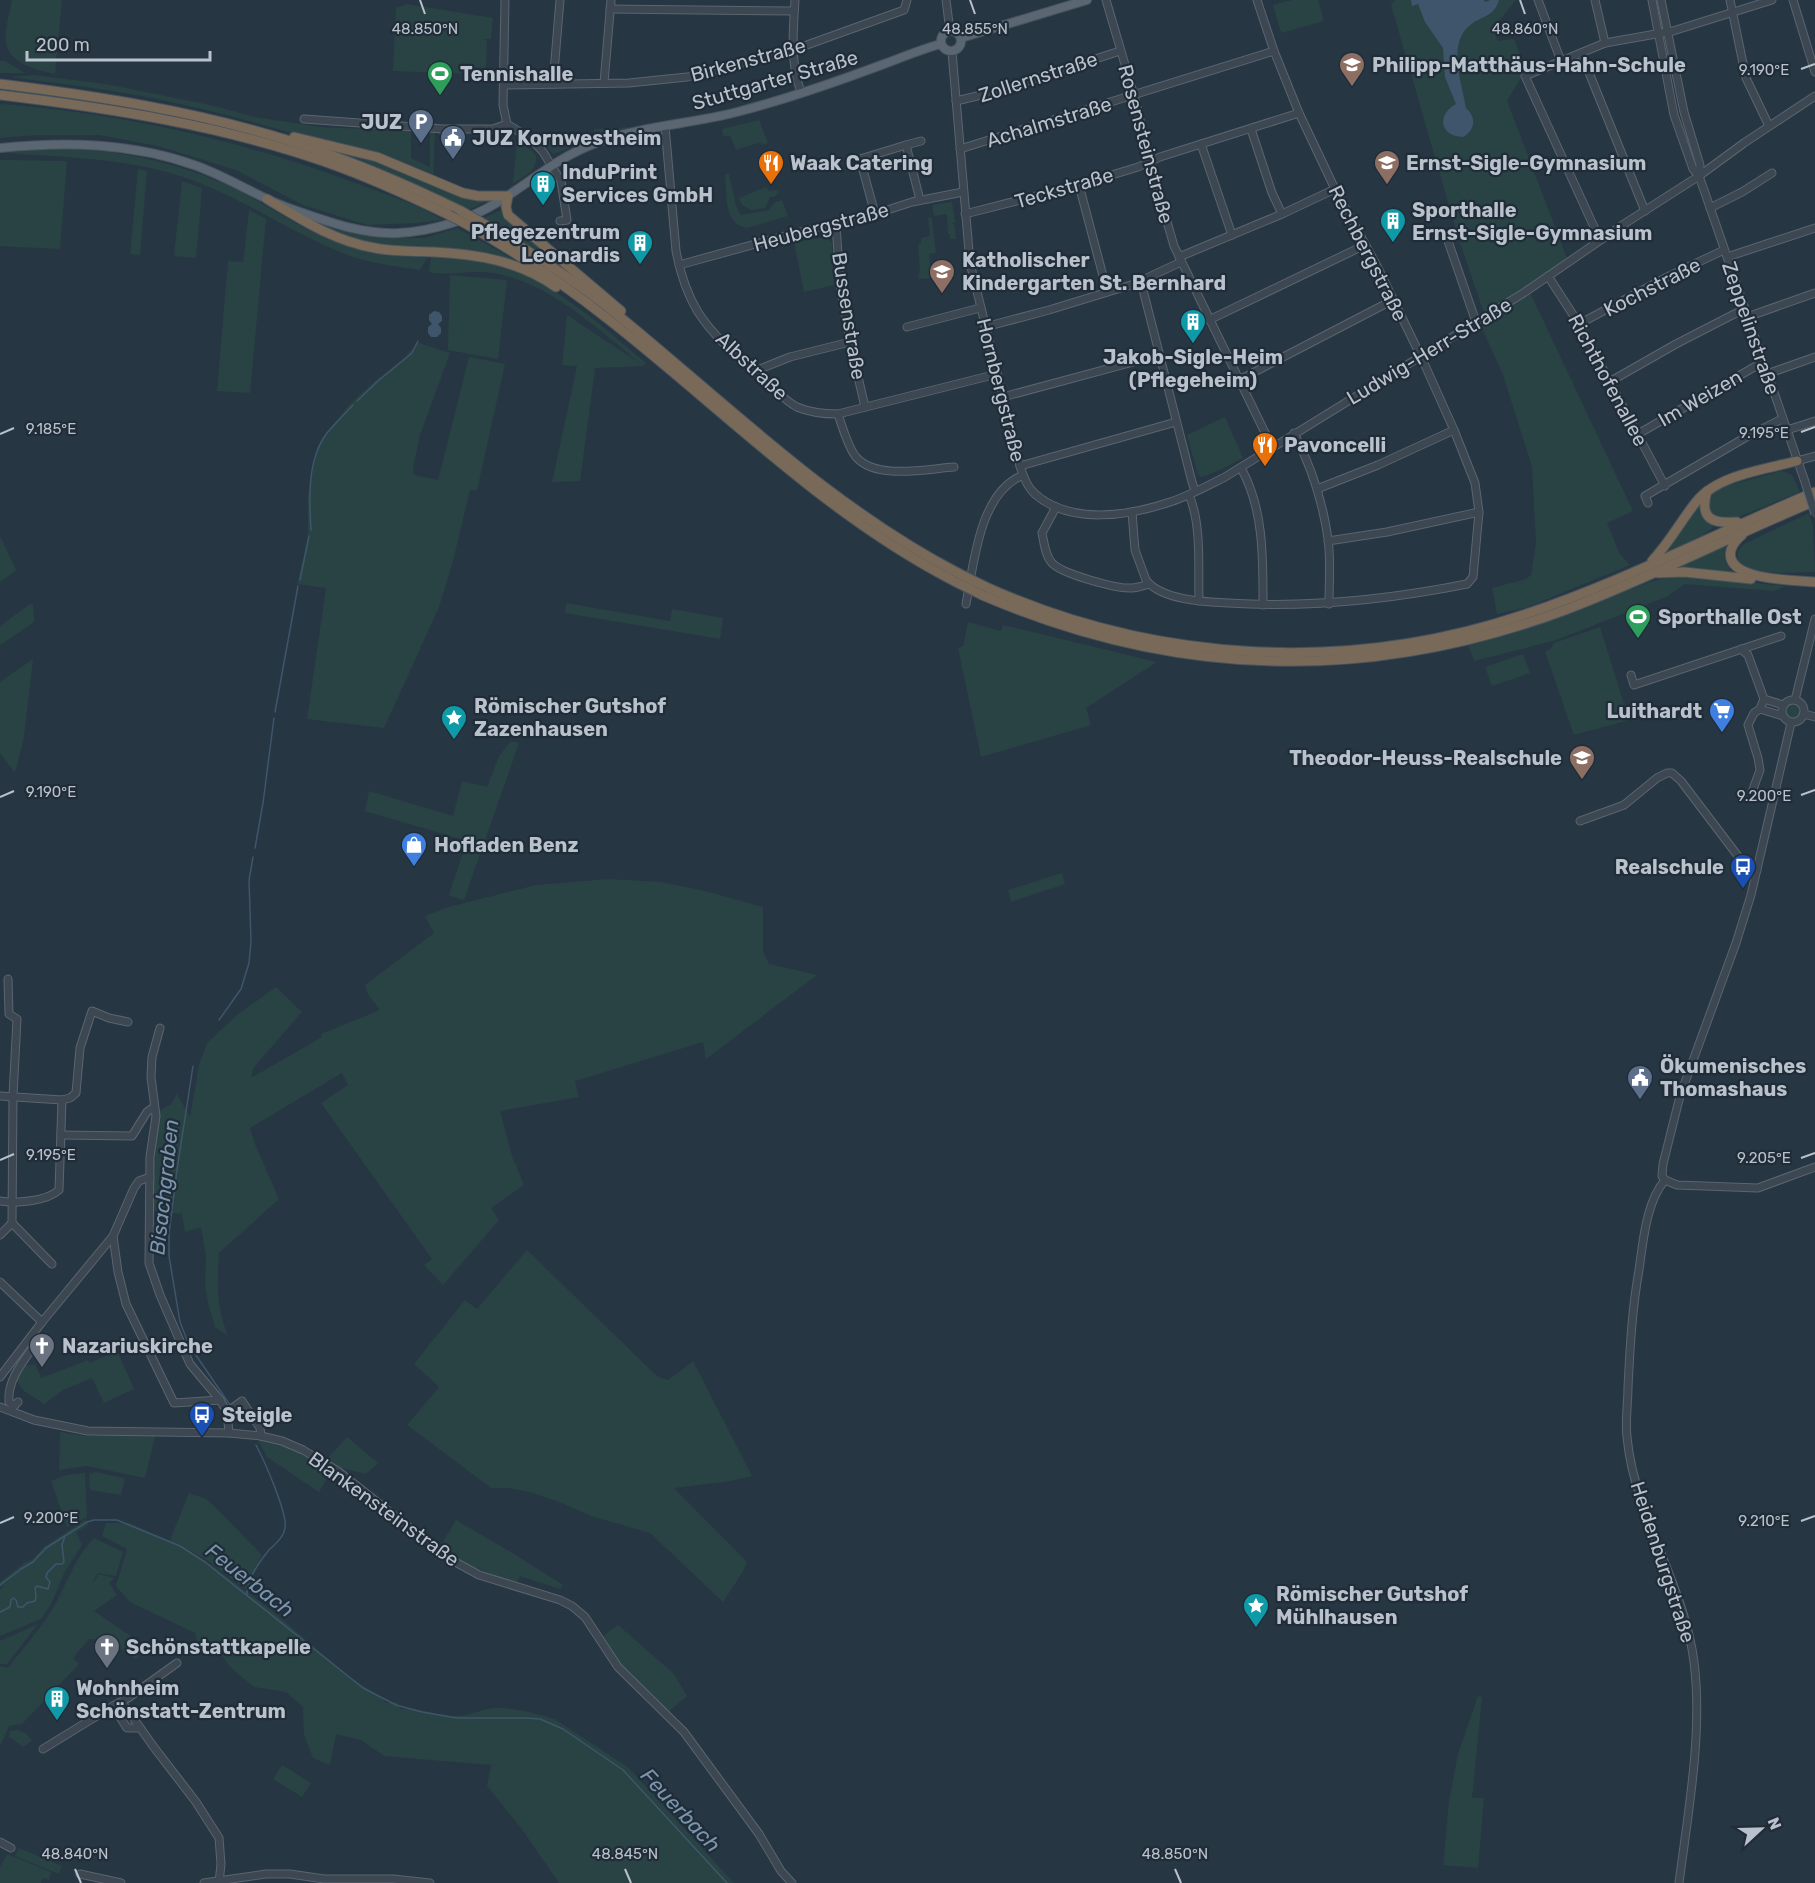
<svg xmlns="http://www.w3.org/2000/svg" width="1815" height="1883" viewBox="0 0 1815 1883" font-family="Rubik,sans-serif">
<style>
.green{fill:#294344}
.water{fill:#3e556b}
.lines{fill:none;stroke-linecap:round;stroke-linejoin:round}
.stream{stroke:#3e556b;stroke-width:1.5}
.minor-casing{stroke:#5a6570;stroke-width:9}
.major-casing{stroke:#48535f;stroke-width:10}
.highway-casing{stroke:#46525d;stroke-width:11}
.minor{stroke:#3c4752;stroke-width:7}
.major{stroke:#5a6672;stroke-width:8}
.highway{stroke:#786959;stroke-width:9}
.minor-bridge-casing{stroke:#5a6570;stroke-width:9;stroke-linecap:butt}
.highway-bridge-casing{stroke:#46525d;stroke-width:11;stroke-linecap:butt}
.minor-bridge{stroke:#3c4752;stroke-width:7}
.highway-bridge{stroke:#786959;stroke-width:9}
.ticks{fill:none;stroke:#b9c2cc;stroke-width:2}
.labels{text-anchor:middle;dominant-baseline:central;stroke-width:4.5;stroke-linejoin:round;paint-order:stroke}
.street-label{font-size:20px;fill:#b9c2cc;stroke:#202c38}
.poi-label{font-size:20px;font-weight:bold;fill:#b9c2cc;stroke:#202c38;text-anchor:start}
.water-label{font-size:21px;font-style:italic;fill:#7a96ae;stroke:#202c38}
.ticks-label{font-size:15px;text-anchor:middle;fill:#b9c2cc;stroke:#202c38;stroke-width:4.5;stroke-linejoin:round;paint-order:stroke}
</style>
<rect width="100%" height="100%" fill="#273643"/>
<g class="green">
<path d="M12,0h50l-7,74c-17,-4 -46,-10 -49,-31 -2,-14 4,-30 6,-43z"/>
<polygon points="1292,0 1318,0 1324,21 1281,33 1273,5"/>
<polygon points="1395,0 1516,0 1493,28 1498,41 1514,39 1526,69 1507,101 1567,258 1527,286 1633,511 1607,523 1620,554 1630,565 1528,607 1497,614 1492,588 1526,579 1531,575 1536,543 1532,467 1503,375 1481,326 1486,323 1484,313 1458,237 1391,5"/>
<polygon points="407,4 493,18 491,39 481,39 487,40 486,68 478,68 477,74 393,71 396,8"/>
<polygon points="0,61 5,61 25,73 0,73"/>
<path d="M34,75l71,9 110,22 39,11 67,10 90,4v27l19,9v-35h5l-2,45c-86,-27 -173,-56 -262,-75 -54,-12 -108,-18 -162,-25z"/>
<path d="M0,104c121,9 241,36 355,79 30,11 60,20 88,37l-28,3 -48,2 -64,-20 -67,-35 -78,-24 -59,-11h-62l-37,3z"/>
<polygon points="759,120 768,143 762,145 761,142 736,150 730,136 723,136 722,129"/>
<polygon points="633,127 553,154 538,138 544,134 550,133 550,137 593,140 594,129"/>
<path d="M517,138l19,17c2,16 -11,20 -23,29z"/>
<path d="M38,149c21,1 43,0 64,2 41,5 80,15 118,31 47,20 89,55 139,68 23,5 45,6 68,8l-7,12c-27,-4 -54,-7 -80,-18 -54,-22 -103,-58 -160,-76 -56,-18 -117,-19 -175,-23z"/>
<polygon points="326,149 361,156 489,200 468,210"/>
<polygon points="2,160 67,161 60,249 0,246 0,161"/>
<polygon points="138,169 147,171 140,255 130,254"/>
<path d="M725,174h4l7,32 5,9 28,-5 6,-8 7,-2 6,16 -41,12c-24,-3 -20,-36 -22,-54z"/>
<polygon points="182,181 202,188 196,258 174,256"/>
<polygon points="766,187 769,191 775,190 779,192 774,197 770,197 765,208 751,210 742,205 739,198"/>
<polygon points="952,202 955,222 951,224 954,224 956,239 950,239 950,234 948,234 947,214 934,216 932,205"/>
<polygon points="249,210 266,219 250,393 217,391 228,261 243,262"/>
<polygon points="501,210 503,216 581,282 483,218"/>
<polygon points="928,218 932,218 936,253 929,254 931,278 918,279 920,268 918,245 921,243 921,238 930,236"/>
<polygon points="306,220 359,235 390,238 424,238 457,228 524,265 388,248 360,242"/>
<polygon points="827,237 832,243 834,285 804,292 794,242"/>
<path d="M431,257c14,0 29,-2 42,1 69,13 121,61 173,105l-3,3 -48,2 -15,113 -28,1 25,-116 -15,-1 5,-50 74,49c-42,-34 -92,-82 -148,-91 -21,-4 -43,4 -64,-1z"/>
<polygon points="450,275 507,280 498,359 448,350"/>
<polygon points="416,342 450,353 420,435 413,468 414,475 438,480 469,357 505,364 477,490 470,490 453,561 439,607 384,728 307,719 326,588 297,584 308,536 308,496 317,448 323,437 350,404 376,380 402,360 414,347"/>
<polygon points="1225,417 1243,458 1220,470 1202,477 1198,475 1187,435"/>
<path d="M1782,471l10,4 8,17 -62,25 -13,3 -13,-4c-6,-14 -6,-16 3,-27z"/>
<path d="M1700,500c0,13 3,19 14,27l-13,9 -38,18z"/>
<path d="M1809,513l4,13 2,46c-17,0 -58,3 -72,-4 -6,-4 -6,-11 -5,-17l6,-7z"/>
<polygon points="0,536 16,570 0,582"/>
<path d="M1727,543c-4,16 -4,19 7,31l-57,-7z"/>
<polygon points="1679,575 1785,586 1774,591 1685,584 1666,597 1556,640 1474,661 1468,645 1560,615 1650,582"/>
<polygon points="566,603 670,621 672,609 723,618 720,639 565,613"/>
<polygon points="30,604 33,605 34,622 0,645 0,626"/>
<polygon points="968,622 1001,631 1003,625 1157,662 1086,708 1091,725 981,757 958,648 963,646"/>
<polygon points="1600,627 1629,720 1574,735 1545,652 1551,648 1554,643"/>
<polygon points="1523,654 1530,673 1492,686 1485,667"/>
<polygon points="33,659 24,737 15,773 0,753 0,682"/>
<circle cx="1793" cy="711" r="8"/>
<polygon points="511,741 519,743 464,900 449,895 467,841 365,811 369,791 453,816 462,781 487,787 499,756"/>
<polygon points="1062,873 1065,884 1011,902 1008,890"/>
<path d="M608,879l52,3 41,8 62,17v44l6,13 48,11 -111,84 -3,-17 -128,39 4,16 -79,14 12,45 12,29 -33,23 8,12 -56,65 -19,-20 8,-6 -111,-156 27,-18 -6,-12 -92,55 5,16 24,55 -60,54c-2,33 -3,52 9,83l-13,-9 -7,-24 -3,-18 1,-29 -5,-29 -16,5 -4,-24v6l-30,-4 2,-37 6,-62 12,-7 6,-10 13,23 9,-52 8,-22 30,-28 39,-28 26,25 -48,55 -3,11 71,-41 -1,-3 59,-24 -12,-16 -3,-9 69,-52 -9,-17 20,-8 91,-23z"/>
<polygon points="527,1250 657,1376 668,1380 693,1361 752,1476 731,1481 674,1488 747,1562 742,1573 723,1602 650,1533 591,1516 562,1503 530,1492 508,1488 491,1488 407,1425 439,1387 414,1364 465,1300 477,1309"/>
<polygon points="117,1351 134,1389 104,1403 92,1378 63,1390 44,1404 24,1391 16,1380 25,1366 35,1364 41,1378 88,1360 90,1363"/>
<polygon points="60,1432 86,1436 155,1436 145,1478 87,1466 59,1470"/>
<polygon points="347,1437 378,1463 366,1474 338,1467 326,1460"/>
<polygon points="258,1440 287,1446 326,1469 327,1478 319,1492 267,1457"/>
<polygon points="95,1472 125,1478 121,1495 90,1490 89,1474"/>
<polygon points="85,1473 87,1517 67,1527 51,1481 66,1475"/>
<polygon points="189,1493 206,1499 214,1506 262,1555 251,1577 248,1591 207,1560 170,1540"/>
<polygon points="86,1519 88,1525 76,1532 82,1545 65,1571 51,1604 41,1619 0,1636 0,1590 4,1586 0,1587 0,1582 24,1563 32,1560 44,1547"/>
<path d="M456,1520l55,32 52,33 -3,4 -40,-13 -3,7c-27,-9 -54,-18 -78,-35z"/>
<path d="M106,1523h23l53,23 24,15 70,53 68,59 35,23 7,7 11,-1 3,7c20,-2 32,5 51,7 16,1 26,-5 41,-8 14,-2 50,6 64,12l73,48 105,115h-175l-38,-55 -34,-42 4,-21 -107,-9 -23,-16 -25,-6 -6,31 -17,-7 -9,-24 -1,-27 -17,-15 -32,-5 -24,-20 -11,-16 -22,-11 -2,-7 -65,-31 -14,-16 11,-37 -25,-13z"/>
<path d="M94,1538l29,14 -7,24 -18,-3 -5,8 1,1 5,-8 15,4 -5,5 8,12 -23,16 51,35 -9,13 -31,-20h-16l-16,19 6,6 -57,60 -13,2 -9,20v-80l8,2c16,-21 35,-42 48,-65 12,-23 20,-46 38,-65z"/>
<polygon points="38,1624 7,1664 0,1664 0,1641"/>
<polygon points="618,1625 674,1674 687,1696 667,1713 620,1664 602,1637"/>
<polygon points="1478,1696 1482,1697 1472,1798 1484,1798 1478,1868 1443,1865 1449,1801 1458,1754"/>
<polygon points="18,1730 27,1734 32,1741 23,1747 9,1737 10,1731"/>
<polygon points="282,1765 311,1783 302,1797 273,1779"/>
<polygon points="19,1848 62,1866 59,1874 15,1856"/>
<polygon points="7,1854 51,1872 49,1880 43,1878 41,1883 0,1883 0,1867"/>
</g>
<g class="water">
<path d="M1411,0h72l3,2 4,-2h9c-4,13 -11,15 -23,21 -32,18 -14,60 -10,87 11,10 9,22 -3,29 -24,-1 -26,-23 -7,-33l-11,-27 -2,-29 -18,-26 -7,-18 -6,2z"/>
<polygon points="434,311 439,312 442,316 442,321 438,324 441,328 441,333 437,337 431,337 428,333 428,327 432,324 429,320 429,315"/>
</g>
<g class="lines">
<g class="stream">
<polyline points="357,401 378,381 412,353 418,341"/>
<path d="M311,530c-2,-30 -4,-71 16,-97 8,-10 18,-19 26,-28"/>
<polyline points="300,580 309,536"/>
<polyline points="275,712 298,586"/>
<polyline points="255,848 263,803 274,718"/>
<polyline points="219,1020 241,989 249,963 251,941 249,880 253,857"/>
<polyline points="193,1066 177,1170 169,1233 169,1256 180,1322 189,1345 230,1405"/>
<polyline points="0,1585 21,1569 33,1562 46,1548 87,1522 94,1520 117,1520 180,1546 205,1562 363,1688 396,1705 422,1712 457,1718 526,1718 540,1719 563,1729 623,1770 727,1883"/>
<path d="M247,1595c-1,-14 13,-34 22,-45 6,-6 15,-13 16,-22 3,-14 -21,-68 -29,-83"/>
<polyline points="0,1612 10,1607 11,1600 13,1598 16,1600 18,1607 23,1607 27,1603 35,1601 36,1597 35,1588 37,1586 48,1589 50,1582 46,1577 47,1573 56,1564 62,1564 64,1562 62,1545 65,1536"/>
</g>
<defs>
<g id="minor">
<polyline points="505,0 503,105 507,124"/>
<path d="M795,0c-2,31 -5,63 6,92"/>
<polyline points="946,0 950,31"/>
<polyline points="1106,0 1134,95 1153,173 1174,246 1272,447"/>
<polyline points="1538,0 1561,61"/>
<polyline points="1595,0 1605,43"/>
<polyline points="1652,0 1674,115 1693,169 1699,176 1705,193 1804,479"/>
<polyline points="1661,0 1684,112 1700,165 1699,176"/>
<polyline points="1730,0 1746,78 1769,126"/>
<polyline points="1793,0 1815,72"/>
<polyline points="610,9 794,11"/>
<path d="M952,52l18,211 50,203c3,10 7,21 15,28 35,31 94,22 135,8 19,-6 37,-16 55,-25l300,-185 99,-68 75,-48 45,-33 71,-47"/>
<polyline points="1581,53 1645,211"/>
<polyline points="604,83 611,0"/>
<polyline points="553,84 560,0"/>
<polyline points="504,85 629,83 687,77 793,50 904,10 907,0"/>
<polyline points="956,101 994,92 1120,51"/>
<polyline points="304,119 443,129 493,129 507,124"/>
<polyline points="507,124 531,139 543,152 561,181 567,220 560,221"/>
<path d="M665,126l11,125c4,21 11,43 22,61 17,27 44,48 67,68 10,9 20,21 32,27 14,6 26,7 41,7l159,-40"/>
<polyline points="1251,129 1272,193 1282,214"/>
<polyline points="1201,144 1232,235"/>
<polyline points="960,149 1274,51"/>
<polyline points="1079,185 1107,291"/>
<polyline points="920,200 906,145 921,141"/>
<polyline points="1710,208 1742,192 1772,173"/>
<polyline points="875,214 860,159 906,145"/>
<polyline points="965,214 1079,185 1138,167 1160,157 1299,113"/>
<polyline points="836,224 840,285 850,342 865,407"/>
<polyline points="1600,240 1525,76 1605,43 1673,31 1772,0"/>
<polyline points="1448,241 1476,322"/>
<polyline points="1179,257 1282,214 1335,189"/>
<polyline points="1727,257 1815,228"/>
<polyline points="679,265 792,234 875,214 912,202 963,192"/>
<polyline points="1548,276 1579,324 1665,486"/>
<polyline points="1141,282 1192,482 1195,491"/>
<polyline points="1747,317 1815,293"/>
<polyline points="1209,320 1365,245"/>
<polyline points="1579,324 1667,277 1724,250"/>
<polyline points="907,327 980,308"/>
<polyline points="985,327 1049,310 1134,284 1181,262"/>
<polyline points="755,371 790,357 850,342"/>
<polyline points="1767,374 1815,357"/>
<polyline points="1239,380 1393,300"/>
<polyline points="1611,381 1676,344 1744,309"/>
<polyline points="1003,397 1159,355"/>
<path d="M838,414c4,12 10,33 18,43 20,23 70,12 98,10"/>
<polyline points="1787,430 1815,421"/>
<path d="M1294,433c17,33 29,70 34,106 3,21 1,44 1,65"/>
<polyline points="1638,434 1763,362"/>
<polyline points="1797,461 1815,456"/>
<polyline points="1020,466 1176,422"/>
<path d="M1241,468c23,41 22,91 22,137"/>
<polyline points="1317,489 1378,465 1454,430"/>
<path d="M1189,495c13,30 9,74 10,106"/>
<polyline points="1648,503 1645,496 1748,436 1782,419"/>
<path d="M1056,507l-14,26c2,9 3,22 10,30 10,11 65,26 79,25 6,0 12,-2 18,-4"/>
<path d="M1132,512l3,38 11,30c15,20 59,22 82,23 82,5 159,-3 239,-19l6,-7 6,-65 -4,-29 -21,-53 -31,-69 -46,-95 -42,-77 -36,-76 -25,-62 -17,-51"/>
<polyline points="1328,541 1387,532 1479,512"/>
<path d="M966,604c8,-41 13,-111 57,-129"/>
<polyline points="1741,649 1748,655 1764,699 1760,709 1754,713 1748,725 1758,758 1760,770 1752,792"/>
<polyline points="1631,675 1634,685 1781,636"/>
<polyline points="1764,699 1783,705"/>
<circle cx="1793" cy="711" r="11"/>
<polyline points="1795,700 1815,619"/>
<polyline points="1760,709 1783,716"/>
<polyline points="1804,714 1815,717"/>
<polyline points="1580,821 1624,805 1657,778 1667,773 1672,773 1681,781 1744,864 1757,870"/>
<polyline points="8,979 9,1014 17,1019 13,1096 12,1223 52,1264"/>
<polyline points="160,1028 152,1057 151,1077 156,1116 150,1157 149,1263 160,1295 190,1364 220,1400 227,1412 229,1433"/>
<polyline points="0,1096 62,1100 70,1098 76,1093 80,1048 92,1011 109,1018 128,1022"/>
<polyline points="61,1135 132,1136 147,1112 154,1107"/>
<path d="M1665,1180c-19,22 -22,62 -26,90 -7,39 -9,78 -11,117 0,17 -3,34 -1,50 2,21 7,42 14,62 17,54 46,106 53,163 9,70 -6,151 -15,221"/>
<polyline points="1665,1180 1662,1176 1663,1164 1680,1096 1736,943 1751,895 1791,723"/>
<polyline points="1665,1180 1677,1185 1758,1188 1815,1167"/>
<path d="M0,1201c16,3 47,0 59,-11l3,-90"/>
<polyline points="0,1235 12,1223"/>
<polyline points="113,1236 118,1272 126,1304 174,1403 220,1400"/>
<polyline points="0,1282 42,1322"/>
<polyline points="0,1377 42,1322 113,1236 134,1188 139,1181 150,1177"/>
<path d="M18,1402l-4,4 -5,-4c-2,-21 13,-39 25,-56l-1,-10"/>
<polyline points="0,1407 34,1420 88,1431 229,1433 261,1436 282,1441 303,1450 338,1471 448,1558 479,1575 560,1600 572,1606 585,1617 618,1667 684,1732 759,1834 781,1871 792,1883"/>
<polyline points="227,1412 242,1401 260,1428 261,1436"/>
<polyline points="122,1702 153,1746 196,1802 219,1838 221,1864 219,1883"/>
<polyline points="140,1728 127,1728 113,1706 128,1698 177,1663"/>
<polyline points="43,1749 113,1706"/>
<polyline points="0,1842 11,1848"/>
<polyline points="80,1874 121,1883"/>
<polyline points="204,1883 266,1874 290,1874 324,1879 393,1879 430,1883"/>
</g>
<g id="major">
<circle cx="951" cy="41" r="10"/>
<polyline points="961,38 1087,0"/>
<path d="M0,148c67,-7 133,-5 197,18 24,9 45,21 68,32 10,5 21,9 32,13 32,11 67,24 102,22 34,-2 70,-13 99,-31 34,-21 60,-45 98,-59 45,-17 95,-19 141,-31 50,-13 99,-30 147,-48 19,-7 38,-15 57,-20"/>
</g>
<g id="highway">
<path d="M0,84c97,12 194,27 287,56 60,19 117,43 174,71"/>
<path d="M0,95c109,13 219,30 323,66 43,15 85,34 126,54"/>
<polyline points="294,137 377,157 463,193 478,196 508,196 506,207 508,215 621,311"/>
<path d="M267,199c35,21 67,42 108,49 19,4 39,3 59,4 43,2 85,9 122,35"/>
<path d="M479,221c47,28 93,57 135,91 112,91 215,194 344,261"/>
<path d="M468,225c49,28 96,59 140,94 115,90 217,196 348,263"/>
<path d="M1707,491c-8,28 5,33 30,31"/>
<path d="M1742,535c-5,4 -9,9 -11,15 -8,31 65,30 84,32"/>
<path d="M1652,561c18,-19 28,-39 44,-59 21,-27 70,-33 101,-41"/>
<polyline points="1658,573 1684,572 1751,579"/>
<path d="M984,586c169,77 363,88 539,29 100,-33 195,-83 292,-123"/>
<path d="M982,595c192,83 387,88 583,15 85,-32 166,-74 250,-109"/>
</g>
</defs>
<use href="#minor" class="minor-casing"/>
<use href="#major" class="major-casing"/>
<use href="#highway" class="highway-casing"/>
<use href="#minor" class="minor"/>
<use href="#major" class="major"/>
<use href="#highway" class="highway"/>
<defs>
<polyline id="minor-bridge" points="1804,479 1815,514"/>
<g id="highway-bridge">
<polyline points="461,211 479,221"/>
<polyline points="449,215 468,225"/>
<polyline points="958,573 984,586"/>
<polyline points="956,582 982,595"/>
</g>
</defs>
<use href="#minor-bridge" class="minor-bridge-casing"/>
<use href="#highway-bridge" class="highway-bridge-casing"/>
<use href="#minor-bridge" class="minor-bridge"/>
<use href="#highway-bridge" class="highway-bridge"/>
</g>
<path class="ticks" d="M420,0l5,14M970,0l5,14M1520,0l5,14M1801,69l14,-5M1801,432l14,-5M0,434l14,-6M1801,795l14,-5M0,797l14,-6M1801,1158l14,-5M0,1160l14,-6M1801,1521l14,-5M0,1523l14,-6M75,1869l6,14M625,1869l6,14M1175,1869l6,14"/>
<defs>
<symbol id="school-pin" viewBox="-11 -11 22 30"><path d="M0 17L-7.5 6A9.5 9.5 0 1 1 7.5 6Z" fill="#8d6e63" stroke="#202c38"/><path d="M0-5L7-2L0 1L-7-2ZM-4 1L0 2.5L4 1V4Q0 6-4 4Z" fill="#fff"/></symbol>
<symbol id="stadium-pin" viewBox="-11 -11 22 30"><path d="M0 17L-7.5 6A9.5 9.5 0 1 1 7.5 6Z" fill="#2e9e5b" stroke="#202c38"/><path d="M0-5a6.5 5 0 1 0 0 10a6.5 5 0 1 0 0-10ZM-3.5-1.8h7v3.6h-7Z" fill="#fff"/></symbol>
<symbol id="parking-pin" viewBox="-11 -11 22 30"><path d="M0 17L-7.5 6A9.5 9.5 0 1 1 7.5 6Z" fill="#5c6f8a" stroke="#202c38"/><path d="M-3.5-5.5H1a3.5 3.5 0 0 1 0 7H-1V5.5H-3.5ZM-1-3.4V-.6H.8a1.4 1.4 0 0 0 0-2.8Z" fill="#fff"/></symbol>
<symbol id="civic-pin" viewBox="-11 -11 22 30"><path d="M0 17L-7.5 6A9.5 9.5 0 1 1 7.5 6Z" fill="#5c6f8a" stroke="#202c38"/><path d="M-.6-6.5H3V-4.5H.6V-3L4-1V1h2V6H-6V1h2V-1L-.6-3ZM-1.2 2.5V6h2.4V2.5Z" fill="#fff"/></symbol>
<symbol id="restaurant-pin" viewBox="-11 -11 22 30"><path d="M0 17L-7.5 6A9.5 9.5 0 1 1 7.5 6Z" fill="#e8710a" stroke="#202c38"/><path d="M-5-6h1v4h1v-4h1v4h1v-4h1v5L-1.5 .5V6h-2V.5L-5-1ZM5-6V6H3V1.5H1.5Q1.5-4 5-6Z" fill="#fff"/></symbol>
<symbol id="building-pin" viewBox="-11 -11 22 30"><path d="M0 17L-7.5 6A9.5 9.5 0 1 1 7.5 6Z" fill="#0f9aa8" stroke="#202c38"/><path d="M-4-6H4V6H1V3H-1V6H-4ZM-2.5-4.3h1.7v1.8h-1.7ZM.8-4.3h1.7v1.8H.8ZM-2.5-1h1.7V.8h-1.7ZM.8-1h1.7V.8H.8Z" fill="#fff"/></symbol>
<symbol id="supermarket-pin" viewBox="-11 -11 22 30"><path d="M0 17L-7.5 6A9.5 9.5 0 1 1 7.5 6Z" fill="#3f7fe0" stroke="#202c38"/><path d="M-6-5.5h2.5l.6 2H6L4.5 2H-2.5L-4.4-4H-6ZM-1.5 3.2a1.3 1.3 0 1 0 .1 0ZM3 3.2a1.3 1.3 0 1 0 .1 0Z" fill="#fff"/></symbol>
<symbol id="sight-pin" viewBox="-11 -11 22 30"><path d="M0 17L-7.5 6A9.5 9.5 0 1 1 7.5 6Z" fill="#0f9aa8" stroke="#202c38"/><path d="M0-6L1.8-2.2L6-1.7L2.9 1.2L3.7 5.4L0 3.3L-3.7 5.4L-2.9 1.2L-6-1.7L-1.8-2.2Z" fill="#fff"/></symbol>
<symbol id="shop-pin" viewBox="-11 -11 22 30"><path d="M0 17L-7.5 6A9.5 9.5 0 1 1 7.5 6Z" fill="#3f7fe0" stroke="#202c38"/><path d="M-5-2.5h2.3a2.7 3.5 0 0 1 5.4 0H5L5.5 6h-11ZM-1.5-2.5h3a1.5 2.3 0 0 0-3 0Z" fill="#fff"/></symbol>
<symbol id="bus-pin" viewBox="-11 -11 22 30"><path d="M0 17L-7.5 6A9.5 9.5 0 1 1 7.5 6Z" fill="#1a4fb4" stroke="#202c38"/><path d="M-5-6H5V4H4V6H2V4H-2V6H-4V4H-5ZM-3.5-4V0h7V-4ZM-3.5 1.2v1.5H-2V1.2ZM2 1.2v1.5H3.5V1.2Z" fill="#fff"/></symbol>
<symbol id="church-pin" viewBox="-11 -11 22 30"><path d="M0 17L-7.5 6A9.5 9.5 0 1 1 7.5 6Z" fill="#6b7280" stroke="#202c38"/><path d="M-1.2-6h2.4v3.5h3.3v2.4h-3.3V6h-2.4V-.1h-3.3v-2.4h3.3Z" fill="#fff"/></symbol>
</defs>
<g fill-rule="evenodd">
<use href="#school-pin" x="1337" y="50" width="30" height="40"/>
<use href="#stadium-pin" x="425" y="59" width="30" height="40"/>
<use href="#parking-pin" x="406" y="107" width="30" height="40"/>
<use href="#civic-pin" x="438" y="123" width="30" height="40"/>
<use href="#restaurant-pin" x="756" y="148" width="30" height="40"/>
<use href="#school-pin" x="1372" y="148" width="30" height="40"/>
<use href="#building-pin" x="528" y="169" width="30" height="40"/>
<use href="#building-pin" x="1378" y="206" width="30" height="40"/>
<use href="#building-pin" x="625" y="228" width="30" height="40"/>
<use href="#school-pin" x="927" y="257" width="30" height="40"/>
<use href="#building-pin" x="1178" y="307" width="30" height="40"/>
<use href="#restaurant-pin" x="1250" y="430" width="30" height="40"/>
<use href="#stadium-pin" x="1623" y="602" width="30" height="40"/>
<use href="#supermarket-pin" x="1707" y="696" width="30" height="40"/>
<use href="#sight-pin" x="439" y="703" width="30" height="40"/>
<use href="#school-pin" x="1567" y="743" width="30" height="40"/>
<use href="#shop-pin" x="399" y="830" width="30" height="40"/>
<use href="#bus-pin" x="1728" y="852" width="30" height="40"/>
<use href="#civic-pin" x="1625" y="1063" width="30" height="40"/>
<use href="#church-pin" x="27" y="1331" width="30" height="40"/>
<use href="#bus-pin" x="187" y="1400" width="30" height="40"/>
<use href="#sight-pin" x="1241" y="1591" width="30" height="40"/>
<use href="#church-pin" x="92" y="1632" width="30" height="40"/>
<use href="#building-pin" x="42" y="1684" width="30" height="40"/>
</g>
<g class="labels">
<g class="street-label">
<text transform="translate(748 60) rotate(-15)">Birkenstraße</text>
<text transform="translate(1038 77) rotate(-18)">Zollernstraße</text>
<text transform="translate(775 80) rotate(-16)">Stuttgarter Straße</text>
<text transform="translate(1049 122) rotate(-17)">Achalmstraße</text>
<text transform="translate(1146 144) rotate(75)">Rosensteinstraße</text>
<text transform="translate(1064 188) rotate(-16)">Teckstraße</text>
<text transform="translate(821 227) rotate(-15)">Heubergstraße</text>
<text transform="translate(1368 253) rotate(63)">Rechbergstraße</text>
<text transform="translate(1652 287) rotate(-27)">Kochstraße</text>
<text transform="translate(849 316) rotate(81)">Bussenstraße</text>
<text transform="translate(1751 328) rotate(71)">Zeppelinstraße</text>
<text transform="translate(1429 351) rotate(-31)">Ludwig-Herr-Straße</text>
<text transform="translate(752 366) rotate(43)">Albstraße</text>
<text transform="translate(1608 380) rotate(62)">Richthofenallee</text>
<text transform="translate(1001 390) rotate(76)">Hornbergstraße</text>
<text transform="translate(1700 398) rotate(-30)">Im Weizen</text>
<text transform="translate(384 1509) rotate(36)">Blankensteinstraße</text>
<text transform="translate(1663 1562) rotate(72)">Heidenburgstraße</text>
</g>
<g class="poi-label">
<text x="1372" y="65">Philipp-Matthäus-Hahn-Schule</text>
<text x="460" y="74">Tennishalle</text>
<text x="402" y="122" text-anchor="end">JUZ</text>
<text x="472" y="138">JUZ Kornwestheim</text>
<text x="790" y="163">Waak Catering</text>
<text x="1406" y="163">Ernst-Sigle-Gymnasium</text>
<text x="562" y="172">InduPrint<tspan x="562" dy="23">Services GmbH</tspan></text>
<text x="1412" y="210">Sporthalle<tspan x="1412" dy="23">Ernst-Sigle-Gymnasium</tspan></text>
<text x="620" y="232" text-anchor="end">Pflegezentrum<tspan x="620" dy="23">Leonardis</tspan></text>
<text x="962" y="260">Katholischer<tspan x="962" dy="23">Kindergarten St. Bernhard</tspan></text>
<text x="1193" y="357" text-anchor="middle">Jakob-Sigle-Heim<tspan x="1193" dy="23">(Pflegeheim)</tspan></text>
<text x="1284" y="445">Pavoncelli</text>
<text x="1658" y="617">Sporthalle Ost</text>
<text x="474" y="706">Römischer Gutshof<tspan x="474" dy="23">Zazenhausen</tspan></text>
<text x="1702" y="711" text-anchor="end">Luithardt</text>
<text x="1562" y="758" text-anchor="end">Theodor-Heuss-Realschule</text>
<text x="434" y="845">Hofladen Benz</text>
<text x="1724" y="867" text-anchor="end">Realschule</text>
<text x="1660" y="1066">Ökumenisches<tspan x="1660" dy="23">Thomashaus</tspan></text>
<text x="62" y="1346">Nazariuskirche</text>
<text x="222" y="1415">Steigle</text>
<text x="1276" y="1594">Römischer Gutshof<tspan x="1276" dy="23">Mühlhausen</tspan></text>
<text x="126" y="1647">Schönstattkapelle</text>
<text x="76" y="1688">Wohnheim<tspan x="76" dy="23">Schönstatt-Zentrum</tspan></text>
</g>
<g class="water-label">
<text transform="translate(164 1187) rotate(-84)">Bisachgraben</text>
<text transform="translate(250 1580) rotate(38)">Feuerbach</text>
<text transform="translate(681 1810) rotate(47)">Feuerbach</text>
</g>
</g>
<g class="ticks-label">
<text x="1525" y="34">48.860°N</text>
<text x="425" y="34">48.850°N</text>
<text x="975" y="34">48.855°N</text>
<text x="1764" y="75">9.190°E</text>
<text x="51" y="434">9.185°E</text>
<text x="1764" y="438">9.195°E</text>
<text x="51" y="797">9.190°E</text>
<text x="1764" y="801">9.200°E</text>
<text x="51" y="1160">9.195°E</text>
<text x="1764" y="1163">9.205°E</text>
<text x="51" y="1523">9.200°E</text>
<text x="1764" y="1526">9.210°E</text>
<text x="75" y="1859">48.840°N</text>
<text x="625" y="1859">48.845°N</text>
<text x="1175" y="1859">48.850°N</text>
</g>
<g transform="translate(1761 1829) rotate(68)" stroke="#202c38" stroke-width="4.5" paint-order="stroke">
<path d="M0-4.5L10 22L0 15L-10 22Z" fill="#b9c2cc"/>
<text y="-9" font-size="16" font-weight="bold" text-anchor="middle" fill="#b9c2cc">N</text>
</g>
<path d="M27 51v9h183v-9" fill="none" stroke="#b9c2cc" stroke-width="3"/>
<text x="36" y="51" font-size="18" fill="#b9c2cc" stroke="#202c38" stroke-width="4.5" paint-order="stroke">200 m</text>
</svg>
